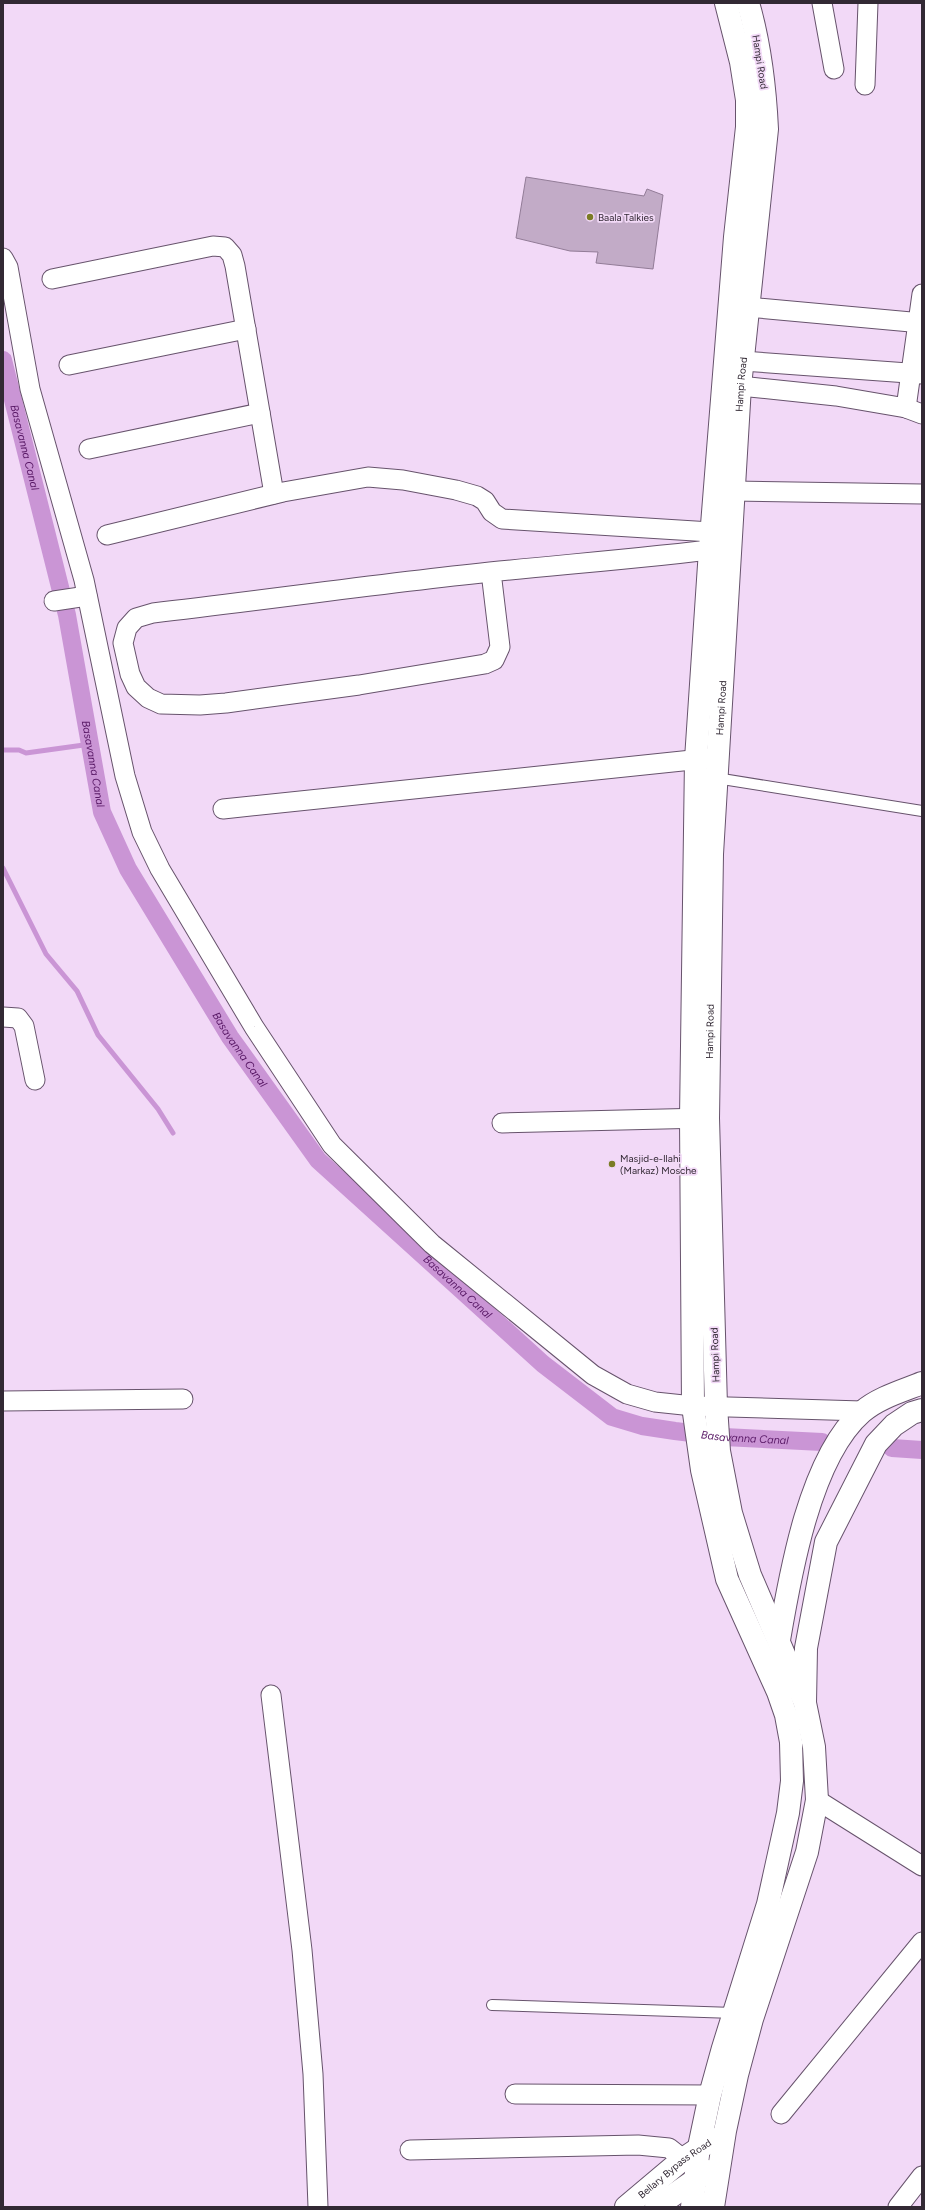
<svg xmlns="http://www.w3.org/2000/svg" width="925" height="2210" viewBox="0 0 925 2210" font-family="Figtree,sans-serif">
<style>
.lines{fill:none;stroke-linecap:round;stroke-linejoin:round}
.stream{stroke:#ca95d5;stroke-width:5}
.canal{stroke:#ca95d5;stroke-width:18}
.building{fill:#c2abc7;stroke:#927c97}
.service-casing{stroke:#67536c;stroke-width:12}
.minor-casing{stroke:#67536c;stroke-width:21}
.tertiary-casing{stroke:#67536c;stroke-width:24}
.secondary-casing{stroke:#67536c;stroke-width:24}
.primary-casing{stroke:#67536c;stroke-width:24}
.service{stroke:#fff;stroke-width:10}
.minor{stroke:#fff;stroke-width:19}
.tertiary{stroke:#fff;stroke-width:22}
.secondary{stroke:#fff;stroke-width:22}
.primary{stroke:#fff;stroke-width:22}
.poi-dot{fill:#7b7c25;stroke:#f2d9f7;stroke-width:1.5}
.labels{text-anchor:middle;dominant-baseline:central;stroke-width:3.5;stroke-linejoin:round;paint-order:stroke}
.street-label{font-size:10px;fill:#322934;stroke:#f2d9f7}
.poi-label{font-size:10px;fill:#322934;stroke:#f2d9f7;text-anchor:start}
.water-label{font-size:11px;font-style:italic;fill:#591966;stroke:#f2d9f7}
</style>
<rect width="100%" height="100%" fill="#f2d9f7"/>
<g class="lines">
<g class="stream">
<polyline points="3,750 19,750 26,753 91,744"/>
<polyline points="3,868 46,954 77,991 98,1035 158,1109 173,1133"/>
</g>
<g class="canal">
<path id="s1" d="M3,360l64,255 35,197 26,57 102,168 88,123 225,204 69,53 30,9 33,5 49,6 98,5"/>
<polyline points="892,1448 922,1450"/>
</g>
</g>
<polygon class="building" points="526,177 644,196 647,189 663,195 653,269 596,263 598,252 570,251 516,238"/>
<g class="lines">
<defs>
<g id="service">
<polyline points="716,778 922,811"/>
<polyline points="492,2005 734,2013"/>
</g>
<g id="minor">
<polyline points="822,3 834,69"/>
<polyline points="865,85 868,3"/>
<polyline points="3,258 8,267 30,389 84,580 125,776 142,832 160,869 254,1027 332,1145 432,1244 593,1375 627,1394 655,1402 693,1406 862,1411"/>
<polyline points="52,279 213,246 225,247 232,255 235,266 274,494"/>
<polyline points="747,307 922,323"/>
<polyline points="742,361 922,374"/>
<polyline points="69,365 246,329"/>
<polyline points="740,386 836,396 906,408 922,414"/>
<polyline points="906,408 922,294"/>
<polyline points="89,449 260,413"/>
<polyline points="733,491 922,494"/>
<polyline points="107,535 283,492 368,477 403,480 456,490 477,496 485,501 492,512 502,519 711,532"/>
<path d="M491,572l9,75 -6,13 -9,4 -126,21 -133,18 -26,2 -39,-1 -13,-6 -12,-11 -6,-13 -7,-31 4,-15 9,-10 17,-5c112,-13 224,-29 337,-41 78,-8 157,-14 235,-24"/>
<polyline points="54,601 87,596"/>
<polyline points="223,809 711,758"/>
<polyline points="3,1017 18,1018 24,1026 35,1080"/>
<polyline points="502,1123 705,1118"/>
<polyline points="3,1401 183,1399"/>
<polyline points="271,1695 302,1950 313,2074 318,2207"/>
<polyline points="817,1800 922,1866"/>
<polyline points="515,2094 710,2095"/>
<polyline points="781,2114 922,1942"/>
<polyline points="410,2150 638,2145 669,2148 683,2159"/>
<polyline points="898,2207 922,2176"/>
</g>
<g id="tertiary">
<path id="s2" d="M626,2207l57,-48 30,-20"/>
<polyline points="656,2207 708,2171"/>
</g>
<g id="secondary">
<path d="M779,1640c11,-65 31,-183 83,-228 16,-14 40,-21 60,-29"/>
<polyline points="805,1703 806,1648 826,1542 876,1444 894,1425 912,1413 922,1410"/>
</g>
<g id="primary">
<polyline points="692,2207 699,2147 710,2095 723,2048 768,1904 788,1813 792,1781 791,1742 786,1715 778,1692 727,1579 702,1470 693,1406 691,1118 696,759 710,550 735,237 747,127 747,100 741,62 726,3"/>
<path id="s3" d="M713,2207l12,-76 12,-56 15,-56 55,-167 10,-52 -3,-53 -9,-44 -55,-128 -19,-62 -12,-62 -3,-45 -8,-288 4,-264 28,-468 27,-257c-2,-42 -7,-85 -19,-126"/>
</g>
</defs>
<use href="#service" class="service-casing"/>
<use href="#minor" class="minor-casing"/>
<use href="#tertiary" class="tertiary-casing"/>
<use href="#secondary" class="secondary-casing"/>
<use href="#primary" class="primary-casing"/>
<use href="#service" class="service"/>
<use href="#minor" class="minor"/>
<use href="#tertiary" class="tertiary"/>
<use href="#secondary" class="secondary"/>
<use href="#primary" class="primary"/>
</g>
<g class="poi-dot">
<circle cx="590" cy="217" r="4"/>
<circle cx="612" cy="1164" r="4"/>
</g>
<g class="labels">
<g class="street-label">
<text transform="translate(760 62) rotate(81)">Hampi Road</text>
<text stroke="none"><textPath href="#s3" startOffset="1854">Hampi Road</textPath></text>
<text stroke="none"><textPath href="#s3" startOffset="1530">Hampi Road</textPath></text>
<text stroke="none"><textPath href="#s3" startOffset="1206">Hampi Road</textPath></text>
<text transform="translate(715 1355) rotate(-92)">Hampi Road</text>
<text stroke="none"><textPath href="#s2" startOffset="62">Bellary Bypass Road</textPath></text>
</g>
<g class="poi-label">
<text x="598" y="217">Baala Talkies</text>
<text x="620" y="1158">Masjid-e-Ilahi<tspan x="620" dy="12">(Markaz) Mosche</tspan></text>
</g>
<g class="water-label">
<text stroke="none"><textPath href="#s1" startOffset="90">Basavanna Canal</textPath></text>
<text stroke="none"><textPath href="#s1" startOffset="414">Basavanna Canal</textPath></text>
<text stroke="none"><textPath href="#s1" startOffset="738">Basavanna Canal</textPath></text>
<text stroke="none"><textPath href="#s1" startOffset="1062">Basavanna Canal</textPath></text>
<text stroke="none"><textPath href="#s1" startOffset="1399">Basavanna Canal</textPath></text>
</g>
</g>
<rect width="925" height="2210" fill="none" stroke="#322934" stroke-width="8"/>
</svg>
